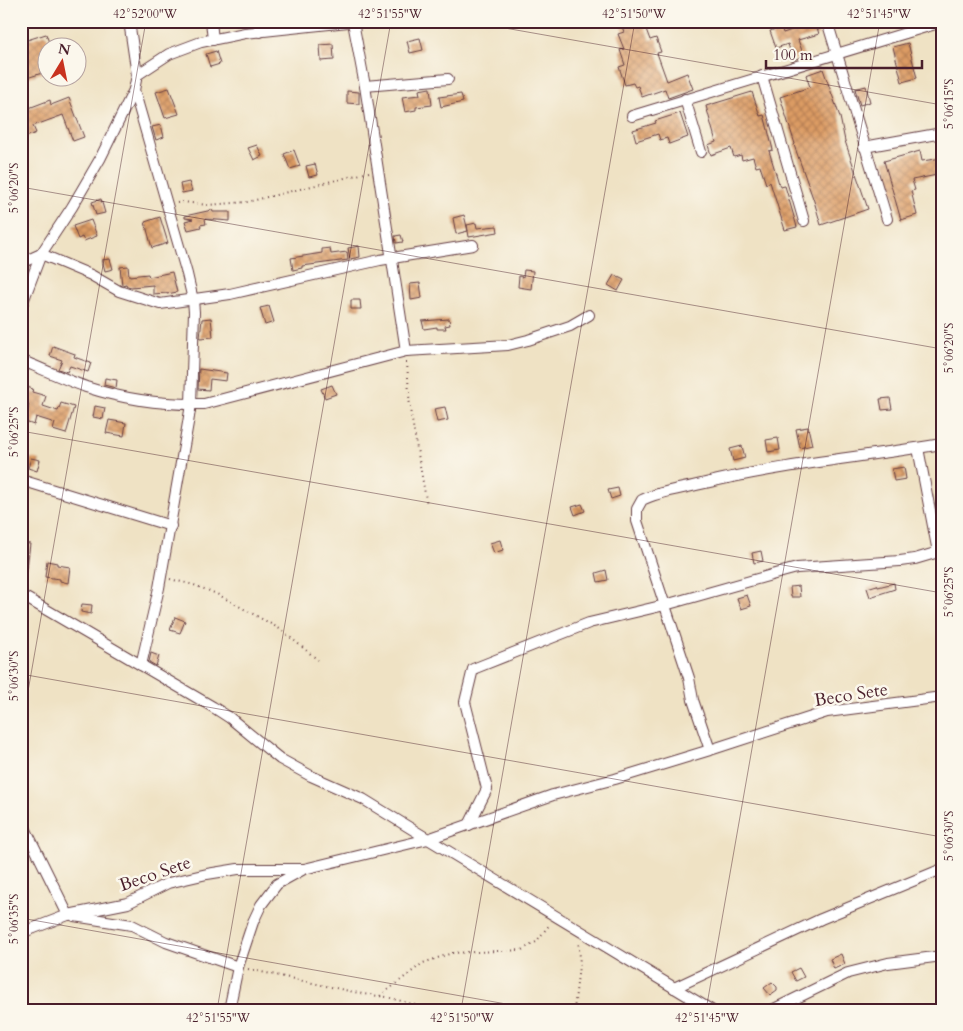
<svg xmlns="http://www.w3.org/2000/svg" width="963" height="1031" viewBox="0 0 963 1031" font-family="Cardo,serif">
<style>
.building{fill:url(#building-cross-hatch)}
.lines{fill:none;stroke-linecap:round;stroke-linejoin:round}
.street-casing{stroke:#633c42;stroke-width:12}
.path{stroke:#633c42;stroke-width:2;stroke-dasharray:1 4;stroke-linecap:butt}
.street{stroke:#fff;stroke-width:10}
.ticks{fill:none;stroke:#4a1f2b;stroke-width:1;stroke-opacity:0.45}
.labels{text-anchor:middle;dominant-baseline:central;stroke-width:5;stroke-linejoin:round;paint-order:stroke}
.street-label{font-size:18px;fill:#4a1f2b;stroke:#fbf7ec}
.neatline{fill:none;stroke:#4a1f2b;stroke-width:2}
.ticks-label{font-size:12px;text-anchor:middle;fill:#4a1f2b}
</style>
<defs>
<pattern id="building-cross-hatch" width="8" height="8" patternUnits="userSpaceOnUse" patternTransform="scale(1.25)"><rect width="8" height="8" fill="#dc9b64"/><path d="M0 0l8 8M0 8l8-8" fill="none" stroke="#b47e53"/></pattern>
</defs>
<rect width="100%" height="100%" fill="#fbf7ec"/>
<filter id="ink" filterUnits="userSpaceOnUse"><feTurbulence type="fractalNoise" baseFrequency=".02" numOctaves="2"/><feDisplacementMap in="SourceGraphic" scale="10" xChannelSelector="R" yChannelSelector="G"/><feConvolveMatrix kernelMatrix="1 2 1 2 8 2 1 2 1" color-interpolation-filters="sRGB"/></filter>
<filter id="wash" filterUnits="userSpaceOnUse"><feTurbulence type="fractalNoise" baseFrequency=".0096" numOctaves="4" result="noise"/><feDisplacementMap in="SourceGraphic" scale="20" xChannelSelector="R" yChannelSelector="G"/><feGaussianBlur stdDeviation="1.12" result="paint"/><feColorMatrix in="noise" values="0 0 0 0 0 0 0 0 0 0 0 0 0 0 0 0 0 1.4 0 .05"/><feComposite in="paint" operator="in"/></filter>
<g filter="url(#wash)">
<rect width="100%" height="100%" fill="#efe2c4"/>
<g id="blocks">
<g class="building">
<polygon points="620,21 643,21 650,40 656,38 661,52 657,53 667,81 687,73 693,89 668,98 665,89 642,97 638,86 635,87 633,83 625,85 619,67 625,65 620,50 624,49 618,34 624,32"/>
<polygon points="800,21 815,21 819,34 798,40 804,56 793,60 788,44 776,48 770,31 781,27 783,33 801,27"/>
<polygon points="46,34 51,48 48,48 48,71 21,80 21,42"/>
<polygon points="420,38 423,50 410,53 407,41"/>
<polygon points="908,43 917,78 902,82 893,47"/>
<polygon points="333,44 334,60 321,61 320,45"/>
<polygon points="216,51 220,64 210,67 206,54"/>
<polygon points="823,69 840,117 845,141 868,209 821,225 814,201 794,145 795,144 780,97 810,87 806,75"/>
<polygon points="866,86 870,102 860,105 855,89"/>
<polygon points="169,88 179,114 165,118 156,92"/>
<polygon points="430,88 432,105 416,107 416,110 405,112 402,97 420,95 419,90"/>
<polygon points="347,91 359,92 359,104 347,103"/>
<polygon points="752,92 760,116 764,115 767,126 773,150 769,151 780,187 785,186 797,227 785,230 770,182 766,184 760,166 756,167 753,157 742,160 741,155 734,157 731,148 711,155 708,145 716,142 706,106"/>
<polygon points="461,94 463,102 441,107 439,97"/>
<polygon points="69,98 84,137 73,141 63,115 33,126 36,133 21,139 21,111 50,100 51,105"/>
<polygon points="680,113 688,137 669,144 667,138 660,140 658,134 636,141 633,130 656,123 655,121"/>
<polygon points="161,125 164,137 156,140 152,127"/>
<polygon points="257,145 262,156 254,160 248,148"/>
<polygon points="294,150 300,166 290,169 284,154"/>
<polygon points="920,151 922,161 942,158 942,174 912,180 915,190 911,191 917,215 901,220 884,161"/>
<polygon points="315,164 318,175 309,177 306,166"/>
<polygon points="189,182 192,191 182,193 180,184"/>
<polygon points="101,199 105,213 96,215 92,202"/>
<polygon points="212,210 213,212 230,212 230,221 205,219 206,224 200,225 201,227 188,230 185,221 193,219 185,218 185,216"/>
<polygon points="464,215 468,231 456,234 453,218"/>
<polygon points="160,217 168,243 152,248 145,222"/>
<polygon points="91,220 97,236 84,241 82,237 78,239 73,226"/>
<polygon points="476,223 477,228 497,226 498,232 469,237 467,225"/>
<polygon points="401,235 403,242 396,243 395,236"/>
<polygon points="359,246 360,257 350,259 348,248"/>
<polygon points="330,248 331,254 347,252 348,260 302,266 302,268 293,270 291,258 322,253 322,249"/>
<polygon points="110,259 113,269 105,271 102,260"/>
<polygon points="128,266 129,276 148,274 149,277 172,272 177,292 167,294 167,293 153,294 153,285 131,287 127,286 126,284 122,285 120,267"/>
<polygon points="524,270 533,271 531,289 518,287 519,276 523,277"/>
<polygon points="614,275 624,280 618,291 608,285"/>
<polygon points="420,283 422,298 411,300 410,284"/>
<polygon points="351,300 360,300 361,309 351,309"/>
<polygon points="269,306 274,322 265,325 260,308"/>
<polygon points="211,318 213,337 200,338 202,319"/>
<polygon points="449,319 450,325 445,326 446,329 437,329 437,327 424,329 422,321"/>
<polygon points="53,346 75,354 74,357 91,363 88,372 70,366 67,372 58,369 62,360 50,356"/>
<polygon points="199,369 227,373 226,381 210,379 209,390 198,389"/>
<polygon points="105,378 117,380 116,388 104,385"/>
<polygon points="21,385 33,389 32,392 46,396 43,406 58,411 61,403 74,407 66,434 53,430 55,423 36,417 34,425 25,422 29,404 21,401"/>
<polygon points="332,385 336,394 325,398 321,389"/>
<polygon points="890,398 892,409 882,410 880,399"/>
<polygon points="95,406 105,408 103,419 93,417"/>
<polygon points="445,407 448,420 437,422 434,409"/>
<polygon points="109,420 126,423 124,436 106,433"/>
<polygon points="808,427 812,445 800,448 796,429"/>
<polygon points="778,438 780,450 768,452 766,440"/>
<polygon points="742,446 745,458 733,461 730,449"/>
<polygon points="31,458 40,460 37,471 28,468"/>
<polygon points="904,467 906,479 894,481 892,469"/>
<polygon points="618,488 620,496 611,499 608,490"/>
<polygon points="582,504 585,511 575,515 572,507"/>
<polygon points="500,540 503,550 494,553 490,543"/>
<polygon points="21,543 30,544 27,568 21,568"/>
<polygon points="761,551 763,561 754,563 752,553"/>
<polygon points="47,561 57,563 57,565 70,567 68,583 60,581 60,579 45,577"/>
<polygon points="606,570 608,580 598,582 596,573"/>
<polygon points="894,583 895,589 870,597 867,588 877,585 878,587"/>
<polygon points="799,586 800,597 791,597 790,587"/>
<polygon points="747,595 751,606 741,609 737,598"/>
<polygon points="82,604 92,605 91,614 81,612"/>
<polygon points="175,617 185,621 180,633 170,630"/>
<polygon points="151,653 159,656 156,666 149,662"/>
<polygon points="841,954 845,964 834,969 830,959"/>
<polygon points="799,968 804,977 796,981 791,972"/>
<polygon points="772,982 777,987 777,990 770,995 764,988"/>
</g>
</g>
</g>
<g filter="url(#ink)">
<use href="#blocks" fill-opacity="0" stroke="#633c42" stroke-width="1"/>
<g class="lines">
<defs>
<g id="street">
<polyline points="211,21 213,40"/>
<polyline points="258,21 260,32"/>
<polyline points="827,21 887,219"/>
<polyline points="353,22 365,86 406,351"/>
<polyline points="137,75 169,54 201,42 245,33 357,21"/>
<polyline points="762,76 804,221"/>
<polyline points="365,86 448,79"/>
<polyline points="134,90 187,274 193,300 194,312 191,404 188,423 159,588 141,665"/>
<polyline points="685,99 701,152"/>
<polyline points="632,116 942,22"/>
<polyline points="864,147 942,133"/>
<polyline points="21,263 41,254 91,275 119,291 160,304 230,294 380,260 473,245"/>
<polyline points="21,307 41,254 72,207 100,159 134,90 137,75 129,21"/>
<path d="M21,360c21,9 43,19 65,27 37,12 78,18 118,17l202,-53 102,-6 20,-5 42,-14 19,-11"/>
<polyline points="918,448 938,552"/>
<polyline points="21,480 171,526"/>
<polyline points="21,595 213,707 230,718 280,759 311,776 363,799 428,839 711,1010"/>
<polyline points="710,750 827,712 942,697"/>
<polyline points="21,820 68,915"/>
<polyline points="469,825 487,789 465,702 473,669 589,623 665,605 782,572 797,568 900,561 915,559 942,551"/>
<polyline points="74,916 132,925 166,942 238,967"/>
<polyline points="21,933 68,915 128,903 168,883 207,874 238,869 303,869"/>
<polyline points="674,988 821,919 942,869"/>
<path d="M229,1010l9,-43 15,-45 8,-17 16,-21 27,-15 124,-30 125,-44 62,-16 95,-29 -17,-50 -4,-22 -52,-157v-12l5,-9c18,-9 40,-11 59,-16 79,-19 160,-27 241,-40"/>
<polyline points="772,1010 848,973 888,963 942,956"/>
</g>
</defs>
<use href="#street" class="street-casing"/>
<g class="path">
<polyline points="177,203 183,202 207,205 247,202 369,172"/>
<polyline points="407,362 410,409 427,505"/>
<polyline points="170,579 194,585 217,594 280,629 318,660"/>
<polyline points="248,969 363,994 387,997 433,1010"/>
<polyline points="380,996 423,963 452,953 522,950 536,942 550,924"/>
<polyline points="574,1010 580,957 578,941"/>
</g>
<use href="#street" class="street"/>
</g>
</g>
<path class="ticks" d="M465,21l477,84M21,187l921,162M21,431l921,162M21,674l921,163M21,731l125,-710M21,918l519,92M217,1010l174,-989M461,1010l174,-989M706,1010l174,-989"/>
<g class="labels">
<g class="street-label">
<text transform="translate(851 695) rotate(-9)">Beco Sete</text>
<text transform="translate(155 874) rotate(-19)">Beco Sete</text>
</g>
</g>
<rect width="963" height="1031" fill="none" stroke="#fbf7ec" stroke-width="55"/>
<g transform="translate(62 62) rotate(10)"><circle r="24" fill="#fbf7ec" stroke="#b4a19f"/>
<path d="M0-4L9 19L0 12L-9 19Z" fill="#c8321e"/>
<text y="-8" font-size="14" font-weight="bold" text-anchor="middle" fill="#4a1f2b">N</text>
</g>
<path d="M766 60v8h156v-8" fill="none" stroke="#4a1f2b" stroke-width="2.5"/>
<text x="773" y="60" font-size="15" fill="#4a1f2b" stroke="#fbf7ec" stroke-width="4" paint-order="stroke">100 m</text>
<rect x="28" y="28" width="908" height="976" class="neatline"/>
<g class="ticks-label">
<text x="145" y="18">42°52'00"W</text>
<text x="390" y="18">42°51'55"W</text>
<text x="634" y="18">42°51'50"W</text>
<text x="879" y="18">42°51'45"W</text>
<text transform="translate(949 104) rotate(-90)" y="4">5°06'15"S</text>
<text transform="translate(14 188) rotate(-90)" y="4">5°06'20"S</text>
<text transform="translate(949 348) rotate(-90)" y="4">5°06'20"S</text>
<text transform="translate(14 432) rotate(-90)" y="4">5°06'25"S</text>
<text transform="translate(949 592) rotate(-90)" y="4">5°06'25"S</text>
<text transform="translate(14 676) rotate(-90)" y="4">5°06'30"S</text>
<text transform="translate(949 836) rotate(-90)" y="4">5°06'30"S</text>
<text transform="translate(14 919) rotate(-90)" y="4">5°06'35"S</text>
<text x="218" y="1022">42°51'55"W</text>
<text x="462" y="1022">42°51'50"W</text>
<text x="707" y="1022">42°51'45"W</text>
</g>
</svg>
